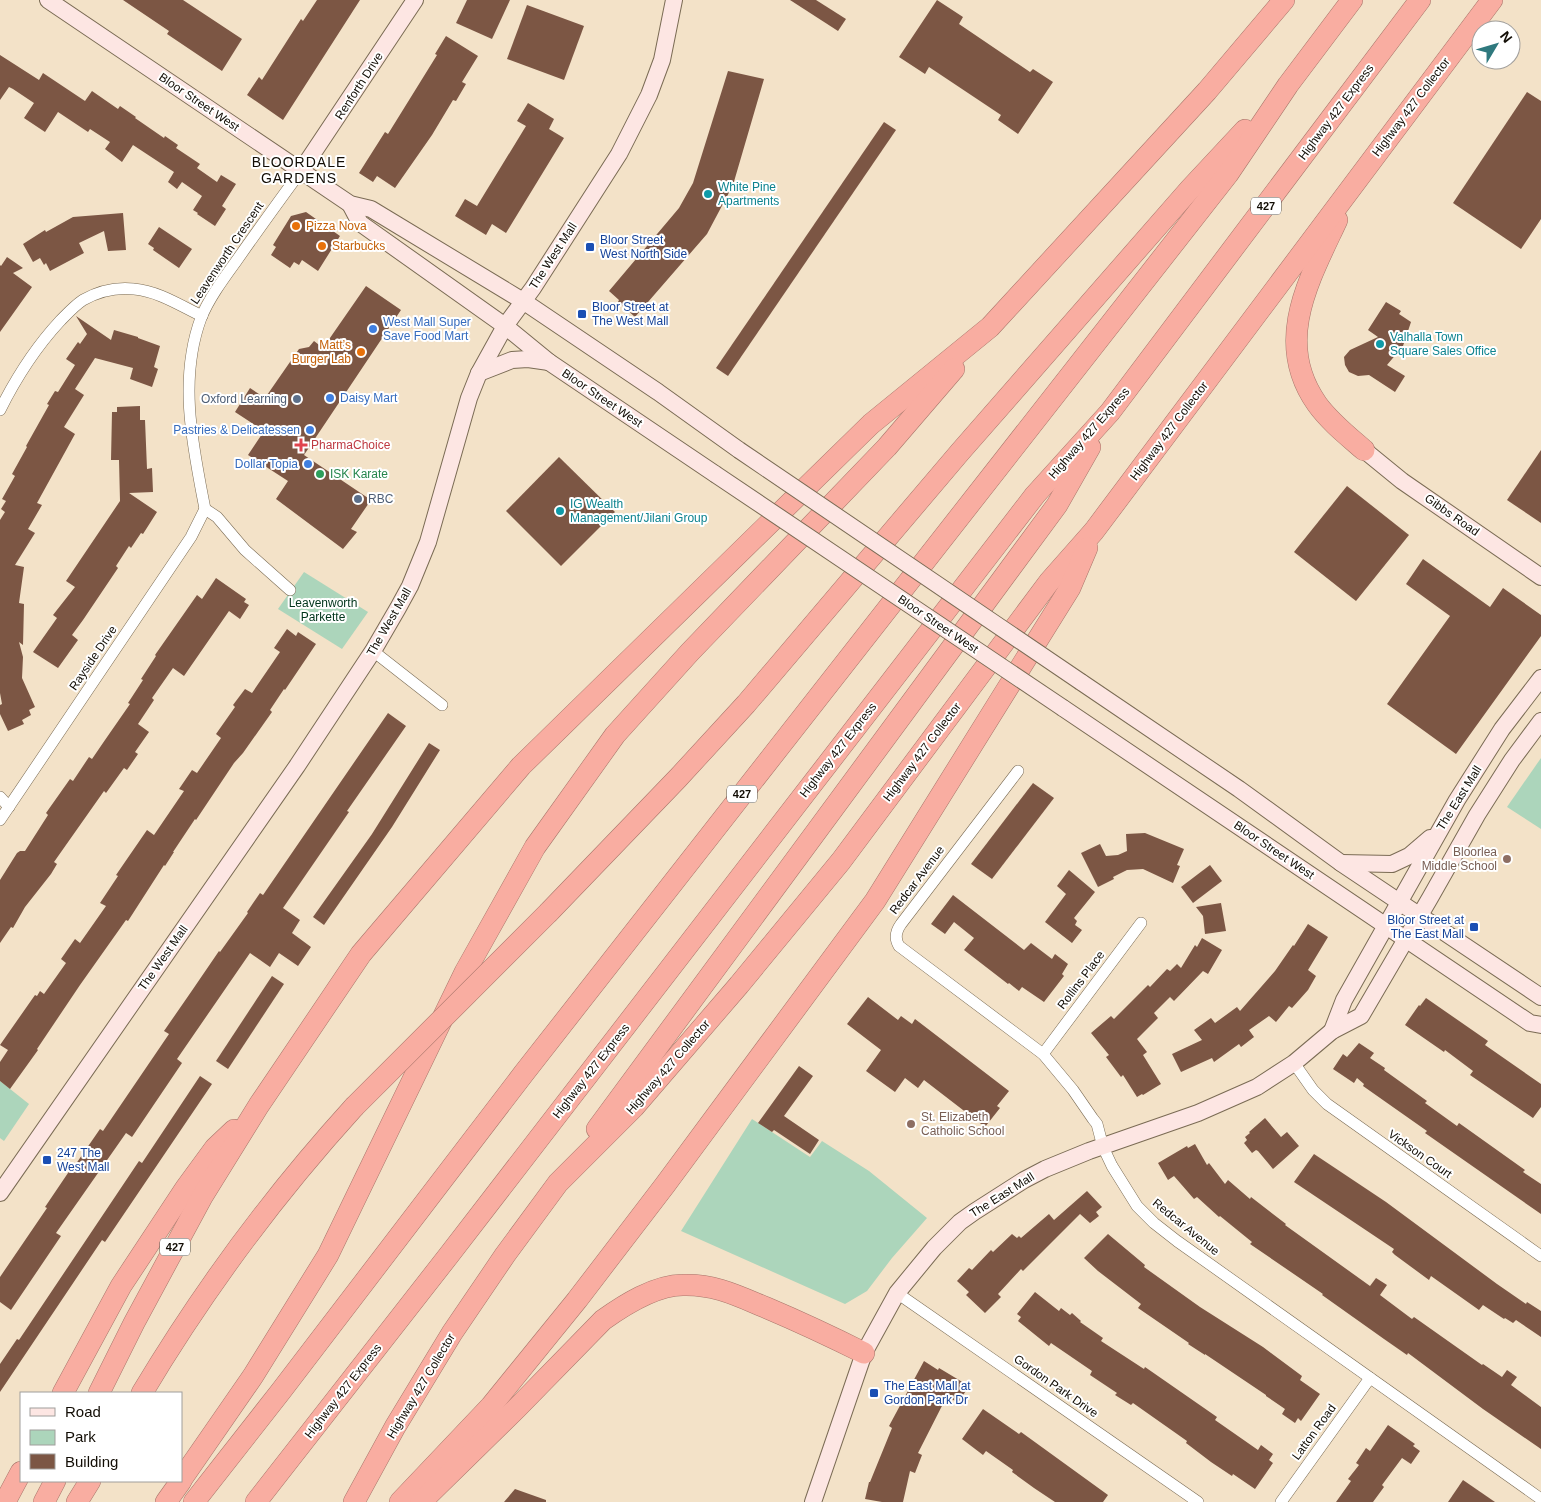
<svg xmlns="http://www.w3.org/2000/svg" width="1541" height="1502" viewBox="0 0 1541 1502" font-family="Helvetica,sans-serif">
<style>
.green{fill:#acd5bb}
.building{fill:#7c5644}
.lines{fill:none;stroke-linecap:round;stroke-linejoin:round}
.street-casing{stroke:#7a6b54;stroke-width:12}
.secondary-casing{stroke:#7a6b54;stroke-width:18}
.highway-casing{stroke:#a8756a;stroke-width:22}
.street{stroke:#fff;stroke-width:11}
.secondary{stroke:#fde6e3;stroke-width:16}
.highway{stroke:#f9ada1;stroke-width:21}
.secondary-bridge-casing{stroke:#7a6b54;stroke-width:18;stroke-linecap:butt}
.highway-bridge-casing{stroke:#a8756a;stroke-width:22;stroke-linecap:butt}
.secondary-bridge{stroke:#fde6e3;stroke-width:16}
.highway-bridge{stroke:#f9ada1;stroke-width:21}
.culture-dot{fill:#0f9aa8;stroke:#fff;stroke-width:2}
.food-dot{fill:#e8710a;stroke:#fff;stroke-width:2}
.transit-dot{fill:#1a4fb4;stroke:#fff;stroke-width:2}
.shop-dot{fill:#3f7fe0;stroke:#fff;stroke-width:2}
.service-dot{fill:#5c6f8a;stroke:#fff;stroke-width:2}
.health-dot{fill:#e0444e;stroke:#fff;stroke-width:2}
.leisure-dot{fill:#2e9e5b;stroke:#fff;stroke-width:2}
.education-dot{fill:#8d6e63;stroke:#fff;stroke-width:2}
.labels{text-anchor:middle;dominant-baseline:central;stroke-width:4;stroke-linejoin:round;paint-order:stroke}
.shield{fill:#fff;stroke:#595650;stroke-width:1}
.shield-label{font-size:11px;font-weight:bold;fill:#120d05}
.street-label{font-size:12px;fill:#120d05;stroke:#fff}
.culture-label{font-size:12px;fill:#0d838f;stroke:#fff;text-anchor:start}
.food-label{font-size:12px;fill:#c56008;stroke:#fff;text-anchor:start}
.transit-label{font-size:12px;fill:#164399;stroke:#fff;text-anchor:start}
.shop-label{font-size:12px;fill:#366cbe;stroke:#fff;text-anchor:start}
.service-label{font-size:12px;fill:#4e5e75;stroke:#fff;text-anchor:end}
.health-label{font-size:12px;fill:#be3a42;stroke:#fff;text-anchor:start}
.leisure-label{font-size:12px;fill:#27864d;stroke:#fff;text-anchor:start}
.park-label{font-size:12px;fill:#00341b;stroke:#fff}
.education-label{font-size:12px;fill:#785e54;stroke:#fff;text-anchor:end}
.neighbourhood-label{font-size:14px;letter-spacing:1px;fill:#120d05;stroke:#fff}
</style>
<rect width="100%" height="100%" fill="#f3e2c8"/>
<g class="green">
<polygon points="304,572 368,612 342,649 278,609"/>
<polygon points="1541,758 1541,829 1507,807"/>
<polygon points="0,1081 29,1104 4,1141 0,1138"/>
<polygon points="752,1119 810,1157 822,1141 869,1171 927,1218 892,1258 867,1291 845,1304 681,1231"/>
</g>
<g class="building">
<polygon points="123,0 183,0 242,39 222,71 167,34 169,31"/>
<polygon points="317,0 360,0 283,120 247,95 259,77 262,80 301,19 303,21"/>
<polygon points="467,0 510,0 492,39 456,23"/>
<polygon points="790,0 816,0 846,19 838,31"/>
<polygon points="937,0 963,17 959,24 1030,72 1033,69 1053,82 1018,134 998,120 1001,115 929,67 925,74 899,57"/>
<polygon points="527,5 584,26 564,80 507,59"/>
<polygon points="446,36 478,56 462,82 466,84 456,101 453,100 432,135 395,188 377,176 373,182 359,173 385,132 388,134 437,55 435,54"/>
<polygon points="0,55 39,80 43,73 85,101 92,91 118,109 120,106 136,117 135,118 164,138 165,136 178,145 176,148 200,164 197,168 217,182 221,175 236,184 222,206 226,209 215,226 197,214 198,213 193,210 202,196 182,182 177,189 168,182 174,172 133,145 122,162 105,149 110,142 90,129 88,132 58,112 45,132 24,118 34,103 13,89 9,87 0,100"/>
<polygon points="728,71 764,79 733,185 707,234 635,317 618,302 619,300 609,291 679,208 693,183"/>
<polygon points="1527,92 1541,101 1541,219 1521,249 1453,203"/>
<polygon points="528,103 554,119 549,129 564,138 506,233 492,224 486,235 455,216 465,199 477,206 526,126 517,121"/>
<polygon points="884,122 896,130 728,376 716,368"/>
<polygon points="306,212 340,236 318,271 302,260 299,265 294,262 290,268 271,255 276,247 273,245 291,216"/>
<polygon points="123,213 126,250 108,251 104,231 79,243 84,253 50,271 46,263 44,265 40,258 33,262 23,244 45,230 46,232 73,217"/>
<polygon points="159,227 192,249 179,268 153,250 154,248 148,244"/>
<polygon points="7,257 23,268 13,273 32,287 0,332 0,265 1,266"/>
<polygon points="366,286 401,310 304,455 371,500 351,529 357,532 343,549 276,499 288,481 248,455 264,431 235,412 250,388 265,398 299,349 309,347 314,341 323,348"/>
<polygon points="1386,302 1401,311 1399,314 1411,322 1403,346 1387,365 1405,376 1395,392 1369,375 1358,376 1349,372 1345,365 1344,357 1350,350 1378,337 1368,330"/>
<polygon points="76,316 111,340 114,330 138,337 138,338 160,346 154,367 158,369 152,387 130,379 133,368 95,358 75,389 84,395 64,427 75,434 37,503 42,505 28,529 35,533 15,565 24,567 19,603 24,604 23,645 19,642 23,657 22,678 35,707 29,710 31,715 22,720 24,724 8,731 0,714 0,705 2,704 0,693 0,520 5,512 1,509 6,501 2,499 15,476 12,474 27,447 26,446 49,405 47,404 55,391 58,392 75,365 66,359 78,342 80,344 87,334"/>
<polygon points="140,406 140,420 145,420 147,469 152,468 153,492 129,493 157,512 143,534 141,533 131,548 129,546 116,566 118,568 83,620 72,635 78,640 58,668 33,652 57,618 53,615 75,587 66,581 120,501 119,460 111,460 112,412 117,412 117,407"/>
<polygon points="1541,450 1541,523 1507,500"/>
<polygon points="559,457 615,512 561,566 506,511"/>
<polygon points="1347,486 1409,535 1356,601 1294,552"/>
<polygon points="1423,559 1490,607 1503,588 1541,615 1541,636 1456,754 1387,704 1450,616 1406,584"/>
<polygon points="216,578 246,599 244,602 249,605 240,619 229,611 184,676 173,668 152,698 154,700 138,724 149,732 135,752 138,754 127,770 124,768 106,793 104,791 54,862 57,864 51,874 25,907 13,928 11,927 0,943 0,880 17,853 20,851 25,851 48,815 46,813 70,779 73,781 89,757 92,759 105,740 130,704 128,703 143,680 141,679 156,656 155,655 197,595 202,599"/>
<polygon points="287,629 296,636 298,632 316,644 285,690 284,689 270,710 272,712 243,753 234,763 196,820 195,819 173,852 174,852 165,866 164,865 128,921 126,920 80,985 37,1049 38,1050 10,1089 0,1081 0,1062 8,1050 0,1045 35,995 37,996 40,991 44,994 66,963 61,959 75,939 80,943 106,906 100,903 118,876 116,875 147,830 154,835 184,791 179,789 192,770 197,773 221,738 216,734 235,707 233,705 245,689 252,693 280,652 274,648"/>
<polygon points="388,713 406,726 347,811 349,812 283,908 300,920 292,933 311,947 298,966 279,953 270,967 250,953 177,1059 182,1063 132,1137 126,1133 56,1233 61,1236 11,1310 0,1302 0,1277 47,1208 45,1207 70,1170 71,1171 100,1129 103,1131 169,1034 164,1031 191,992 219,951 220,952 248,913 247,912 260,893 263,895"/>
<polygon points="429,743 440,750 392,827 324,925 313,917 372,834"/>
<polygon points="1033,783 1054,798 992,879 971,864"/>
<polygon points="1145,833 1184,849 1177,865 1180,866 1173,883 1143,869 1127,870 1113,877 1114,879 1098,887 1081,853 1100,844 1106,856 1118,855 1127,851 1126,834"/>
<polygon points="1210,865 1222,881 1193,903 1181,887"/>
<polygon points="1069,870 1095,892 1074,918 1077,921 1075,925 1082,930 1072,943 1045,922 1066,894 1057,886"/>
<polygon points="953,895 1024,950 1031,943 1052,959 1055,954 1068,964 1062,974 1064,976 1044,1002 1022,987 1019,991 1009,983 1008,984 964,950 974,938 954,922 945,934 931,924"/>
<polygon points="1221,903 1226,931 1205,934 1203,916 1196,907"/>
<polygon points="1308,924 1328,937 1308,970 1316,976 1308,990 1292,1008 1289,1006 1276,1022 1269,1016 1249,1030 1254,1037 1241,1047 1239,1044 1214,1062 1212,1058 1181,1072 1172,1054 1202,1040 1194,1030 1211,1018 1215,1023 1237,1007 1240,1011 1275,971 1293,945 1294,946"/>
<polygon points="1202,938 1222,950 1208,974 1203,971 1174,1001 1170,997 1154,1013 1158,1018 1137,1039 1147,1052 1143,1055 1161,1084 1143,1095 1142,1094 1137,1097 1123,1075 1121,1077 1106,1057 1109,1055 1091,1033 1111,1016 1114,1019 1148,985 1150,987 1167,969 1170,971 1177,964 1181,968 1195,945 1197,947"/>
<polygon points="272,976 284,984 228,1069 216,1061"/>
<polygon points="868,997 898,1020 901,1016 912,1024 915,1019 1009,1091 997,1106 1000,1108 985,1127 924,1080 918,1088 905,1078 895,1092 866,1071 881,1050 847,1024"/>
<polygon points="1426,998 1488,1041 1485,1045 1541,1084 1541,1107 1533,1118 1470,1075 1473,1071 1445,1050 1444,1052 1405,1025 1419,1005 1420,1006"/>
<polygon points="1359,1043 1374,1053 1370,1058 1385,1068 1384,1070 1427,1101 1425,1103 1457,1126 1459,1123 1525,1170 1523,1172 1541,1184 1541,1214 1425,1133 1427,1131 1363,1086 1364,1084 1357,1078 1354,1083 1333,1069 1343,1054 1347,1057"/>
<polygon points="799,1066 813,1076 784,1116 819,1140 810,1154 774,1130 772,1132 758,1123"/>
<polygon points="200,1076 212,1084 105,1242 102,1240 0,1392 0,1364 17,1339 19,1340 139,1161 142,1163"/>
<polygon points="1265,1118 1281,1137 1287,1132 1299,1146 1273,1169 1258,1151 1256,1150 1252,1153 1244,1143 1247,1140 1245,1137 1250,1133 1249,1132"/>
<polygon points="1195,1144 1207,1165 1209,1163 1225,1184 1228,1180 1250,1199 1251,1197 1286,1224 1285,1225 1370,1286 1376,1278 1387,1285 1380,1295 1412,1319 1414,1317 1482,1365 1483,1364 1502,1377 1507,1370 1517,1377 1511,1385 1541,1407 1541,1449 1483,1409 1408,1353 1407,1355 1384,1339 1322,1295 1323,1294 1250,1244 1252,1242 1220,1216 1219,1217 1197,1197 1194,1199 1174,1176 1168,1180 1158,1163 1187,1146 1188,1148"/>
<polygon points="1314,1154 1386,1202 1497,1284 1526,1304 1527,1302 1541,1311 1541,1337 1516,1320 1513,1323 1505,1318 1504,1319 1483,1305 1479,1310 1431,1276 1429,1280 1395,1255 1392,1252 1394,1249 1294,1182"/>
<polygon points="1087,1191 1102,1207 1096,1212 1099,1216 1090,1223 1080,1214 1023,1271 1021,1269 998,1294 1001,1297 985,1313 966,1295 969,1292 957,1281 969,1268 972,1270 991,1250 993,1252 1012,1234 1017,1238 1019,1236 1021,1238 1049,1214 1054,1220"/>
<polygon points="1108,1234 1145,1265 1144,1267 1200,1307 1263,1347 1302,1376 1300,1380 1320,1394 1301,1421 1298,1418 1295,1423 1282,1414 1285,1409 1266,1396 1266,1395 1205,1354 1205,1355 1188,1344 1189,1343 1138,1308 1141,1304 1098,1271 1084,1258"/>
<polygon points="1035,1292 1059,1311 1061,1308 1070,1315 1072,1313 1081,1321 1080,1322 1103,1338 1101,1341 1144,1369 1145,1367 1217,1417 1215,1420 1258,1450 1261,1445 1273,1454 1269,1460 1273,1463 1255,1489 1233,1474 1232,1476 1211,1462 1186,1443 1187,1441 1133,1403 1131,1405 1115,1395 1117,1393 1090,1375 1092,1371 1051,1343 1049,1346 1018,1321 1021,1317 1017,1314"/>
<polygon points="924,1361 938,1370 939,1368 969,1386 958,1403 947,1396 918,1453 922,1455 915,1473 910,1471 903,1502 882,1502 865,1499 869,1482 870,1482 892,1428 889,1426"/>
<polygon points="983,1409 1019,1434 1021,1432 1108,1495 1103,1502 1055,1502 1034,1488 1012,1472 1013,1470 986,1451 983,1455 962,1439"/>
<polygon points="1388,1425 1415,1444 1413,1446 1420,1451 1411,1464 1402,1458 1382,1485 1384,1487 1373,1502 1336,1502 1351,1481 1348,1479 1359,1465 1356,1463 1366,1448 1370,1451"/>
<polygon points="1463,1480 1495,1502 1448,1502"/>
<polygon points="515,1489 546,1500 546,1502 504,1502"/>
</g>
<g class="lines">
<defs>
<g id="street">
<path d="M0,410c16,-32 35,-62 60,-89 7,-7 14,-15 23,-21 16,-9 33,-13 51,-11 24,2 47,17 68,27"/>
<path d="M290,590l-45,-40 -28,-33 -12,-8c-12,-62 -27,-129 -4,-191 8,-20 23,-40 36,-58 21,-30 42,-59 64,-89"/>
<polyline points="373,651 442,705"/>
<path d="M1018,771l-117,153c-5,7 -7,14 -2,22l144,108 30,36 20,29 4,5 6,23 9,19 25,40 17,17 23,18 364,258"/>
<polyline points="0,797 9,807"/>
<polyline points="0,820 191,537 205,509"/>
<polyline points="1043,1054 1141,923"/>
<polyline points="1294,1063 1313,1090 1327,1104 1541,1256"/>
<polyline points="897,1293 1198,1502"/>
<polyline points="1281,1502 1370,1378"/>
</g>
<g id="secondary">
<polyline points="48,0 350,204 371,209 523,301 658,392 739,450"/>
<polyline points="301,171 415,0"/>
<polyline points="350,204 360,223 505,326 549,362 715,474"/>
<polyline points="479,373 512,360 528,359 549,362"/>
<polyline points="1364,450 1402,481 1541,577"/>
<polyline points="1081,682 1239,789 1341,863 1541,997"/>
<polyline points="1063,708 1530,1023 1541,1025"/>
<polyline points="1341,863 1392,864 1409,856 1430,838"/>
<polyline points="1332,1031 1344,1000 1457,800 1502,729 1541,678"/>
<polyline points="0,1193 297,766 373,651 398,608 410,586 428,542 469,398 479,373 505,326 533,288 619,154 649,95 662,60 674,0"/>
<polyline points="813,1502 864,1353 897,1293 934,1248 960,1222 974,1212 1024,1180 1045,1169 1089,1151 1198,1113 1257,1087 1294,1063 1332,1031 1361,1016 1430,898 1477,815 1512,760 1541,721"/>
</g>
<g id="highway">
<path d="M1337,220c-28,60 -64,122 -20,184 13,18 31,32 47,46"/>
<polyline points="549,912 678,778 746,704 960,452 1190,189 1245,130"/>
<polyline points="597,1129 1057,505 1090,447"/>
<polyline points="63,1393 121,1286 185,1189 215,1148 234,1130"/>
<polyline points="99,1393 134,1323 202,1197 259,1105 361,954 521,766 871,424 990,327 1207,91 1284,0"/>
<path d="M142,1393c61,-102 132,-198 212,-286"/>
<polyline points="181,1480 253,1376 328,1255 465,972 535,847 615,735 690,652 887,447 954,369"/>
<polyline points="5,1502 21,1472"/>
<polyline points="44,1502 55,1481"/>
<polyline points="77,1502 90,1481"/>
<polyline points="166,1502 181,1481"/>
<polyline points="194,1502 281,1391 524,1073 1228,174 1288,85 1352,0"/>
<polyline points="256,1502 449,1255 1035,495 1110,412 1420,0"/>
<polyline points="354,1502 395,1427 452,1333 505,1255 558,1183 634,1107 739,985 841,861 1049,582 1094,531 1492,0"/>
<polyline points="400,1502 491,1406 577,1300 665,1185 875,901 1070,588 1087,548"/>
<path d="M421,1502l96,-94 86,-88c21,-15 52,-35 80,-35 32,-1 55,11 84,23 33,14 65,29 97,45"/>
</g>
</defs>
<use href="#street" class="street-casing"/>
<use href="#secondary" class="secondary-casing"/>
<use href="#highway" class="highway-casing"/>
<use href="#street" class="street"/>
<use href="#secondary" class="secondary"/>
<use href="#highway" class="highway"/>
<defs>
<g id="secondary-bridge">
<polyline points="739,450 1081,682"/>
<polyline points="715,474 1063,708"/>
</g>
<polyline id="highway-bridge" points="354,1107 549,912"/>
</defs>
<use href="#secondary-bridge" class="secondary-bridge-casing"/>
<use href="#highway-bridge" class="highway-bridge-casing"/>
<use href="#secondary-bridge" class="secondary-bridge"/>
<use href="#highway-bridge" class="highway-bridge"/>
</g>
<g class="culture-dot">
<circle cx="708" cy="194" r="5"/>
<circle cx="1380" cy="344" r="5"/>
<circle cx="560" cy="511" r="5"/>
</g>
<g class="food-dot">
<circle cx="296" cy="226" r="5"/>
<circle cx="322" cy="246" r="5"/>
<circle cx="361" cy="352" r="5"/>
</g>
<g class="transit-dot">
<rect x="585" y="242" width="10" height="10" rx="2.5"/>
<rect x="577" y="309" width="10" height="10" rx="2.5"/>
<rect x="1469" y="922" width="10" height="10" rx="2.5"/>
<rect x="42" y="1155" width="10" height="10" rx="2.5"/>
<rect x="869" y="1388" width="10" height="10" rx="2.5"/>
</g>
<g class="shop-dot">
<circle cx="373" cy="329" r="5"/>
<circle cx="330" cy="398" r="5"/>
<circle cx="310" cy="430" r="5"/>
<circle cx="308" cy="464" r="5"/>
</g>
<g class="service-dot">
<circle cx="297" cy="399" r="5"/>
<circle cx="358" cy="499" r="5"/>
</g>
<path class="health-dot" d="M298.5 437.5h5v5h5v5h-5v5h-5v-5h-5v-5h5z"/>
<circle class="leisure-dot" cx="320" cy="474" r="5"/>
<g class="education-dot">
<circle cx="1507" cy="859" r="5"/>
<circle cx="911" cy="1124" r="5"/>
</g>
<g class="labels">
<g class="shield">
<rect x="1251" y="197.5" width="30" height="17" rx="4"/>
<rect x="727" y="785.5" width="30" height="17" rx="4"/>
<rect x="160" y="1238.5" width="30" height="17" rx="4"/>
</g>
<g class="shield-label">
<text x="1266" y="206">427</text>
<text x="742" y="794">427</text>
<text x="175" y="1247">427</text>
</g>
<g class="street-label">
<text transform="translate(359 86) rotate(-57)">Renforth Drive</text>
<text transform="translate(199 102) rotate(34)">Bloor Street West</text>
<text transform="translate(1411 107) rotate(-53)">Highway 427 Collector</text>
<text transform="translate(1336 112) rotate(-53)">Highway 427 Express</text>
<text transform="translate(227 253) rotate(-56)">Leavenworth Crescent</text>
<text transform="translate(553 256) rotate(-57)">The West Mall</text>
<text transform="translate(602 398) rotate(34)">Bloor Street West</text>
<text transform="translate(1169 431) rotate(-53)">Highway 427 Collector</text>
<text transform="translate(1089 433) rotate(-49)">Highway 427 Express</text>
<text transform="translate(1452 515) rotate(35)">Gibbs Road</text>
<text transform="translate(389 622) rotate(-60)">The West Mall</text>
<text transform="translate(938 624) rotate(34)">Bloor Street West</text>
<text transform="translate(93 658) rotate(-56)">Rayside Drive</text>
<text transform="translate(838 750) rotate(-52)">Highway 427 Express</text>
<text transform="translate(922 752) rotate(-53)">Highway 427 Collector</text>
<text transform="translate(1459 798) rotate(-58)">The East Mall</text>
<text transform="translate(1274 850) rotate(34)">Bloor Street West</text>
<text transform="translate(917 880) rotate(-53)">Redcar Avenue</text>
<text transform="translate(163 958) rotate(-55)">The West Mall</text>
<text transform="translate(1081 980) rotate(-53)">Rollins Place</text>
<text transform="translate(668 1067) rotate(-49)">Highway 427 Collector</text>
<text transform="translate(591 1071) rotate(-52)">Highway 427 Express</text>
<text transform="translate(1420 1154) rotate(35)">Vickson Court</text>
<text transform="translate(1002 1195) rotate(-32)">The East Mall</text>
<text transform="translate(1186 1227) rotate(39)">Redcar Avenue</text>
<text transform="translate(421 1386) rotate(-59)">Highway 427 Collector</text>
<text transform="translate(1056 1386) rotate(35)">Gordon Park Drive</text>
<text transform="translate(343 1391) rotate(-52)">Highway 427 Express</text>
<text transform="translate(1314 1432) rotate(-54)">Latton Road</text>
</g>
<g class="culture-label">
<text x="718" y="187">White Pine<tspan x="718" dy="14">Apartments</tspan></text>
<text x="1390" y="337">Valhalla Town<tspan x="1390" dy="14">Square Sales Office</tspan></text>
<text x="570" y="504">IG Wealth<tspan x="570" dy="14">Management/Jilani Group</tspan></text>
</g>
<g class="food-label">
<text x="306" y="226">Pizza Nova</text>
<text x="332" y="246">Starbucks</text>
<text x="351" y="345" text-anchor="end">Matt’s<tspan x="351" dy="14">Burger Lab</tspan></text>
</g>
<g class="transit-label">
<text x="600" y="240">Bloor Street<tspan x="600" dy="14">West North Side</tspan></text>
<text x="592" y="307">Bloor Street at<tspan x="592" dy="14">The West Mall</tspan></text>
<text x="1464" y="920" text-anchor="end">Bloor Street at<tspan x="1464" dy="14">The East Mall</tspan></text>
<text x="57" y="1153">247 The<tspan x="57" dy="14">West Mall</tspan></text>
<text x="884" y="1386">The East Mall at<tspan x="884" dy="14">Gordon Park Dr</tspan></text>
</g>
<g class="shop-label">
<text x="383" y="322">West Mall Super<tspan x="383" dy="14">Save Food Mart</tspan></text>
<text x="340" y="398">Daisy Mart</text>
<text x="300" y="430" text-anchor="end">Pastries &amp; Delicatessen</text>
<text x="298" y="464" text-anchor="end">Dollar Topia</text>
</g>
<g class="service-label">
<text x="287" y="399">Oxford Learning</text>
<text x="368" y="499" text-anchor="start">RBC</text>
</g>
<g class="health-label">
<text x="311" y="445">PharmaChoice</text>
</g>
<g class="leisure-label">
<text x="330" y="474">ISK Karate</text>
</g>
<g class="park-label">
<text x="323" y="603">Leavenworth<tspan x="323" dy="14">Parkette</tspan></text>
</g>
<g class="education-label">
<text x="1497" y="852">Bloorlea<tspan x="1497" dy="14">Middle School</tspan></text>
<text x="921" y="1117" text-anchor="start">St. Elizabeth<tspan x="921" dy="14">Catholic School</tspan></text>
</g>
<g class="neighbourhood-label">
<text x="299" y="162">BLOORDALE<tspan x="299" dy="16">GARDENS</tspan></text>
</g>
</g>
<rect x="20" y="1392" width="162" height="90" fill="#ffffff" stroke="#a09e9b"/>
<rect x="30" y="1408" width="25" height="8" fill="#fde6e3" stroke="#a09e9b"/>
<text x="65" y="1417" font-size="15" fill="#120d05">Road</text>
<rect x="30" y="1430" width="25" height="15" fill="#acd5bb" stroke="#a09e9b"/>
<text x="65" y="1442" font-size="15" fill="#120d05">Park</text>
<rect x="30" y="1454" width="25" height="15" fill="#7c5644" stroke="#a09e9b"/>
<text x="65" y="1467" font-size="15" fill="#120d05">Building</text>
<g transform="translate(1496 45) rotate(52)"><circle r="24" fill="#ffffff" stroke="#a09e9b"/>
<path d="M0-4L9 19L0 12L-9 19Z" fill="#2f797e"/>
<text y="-8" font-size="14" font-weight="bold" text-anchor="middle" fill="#120d05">N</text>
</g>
</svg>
